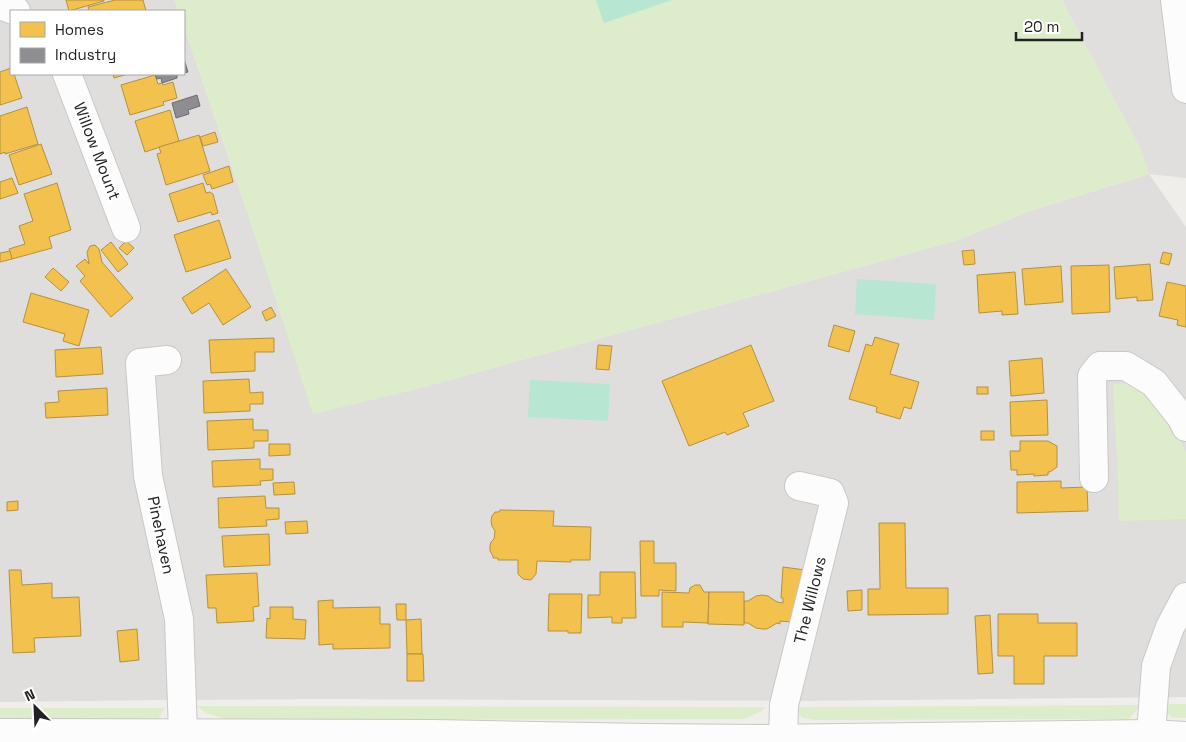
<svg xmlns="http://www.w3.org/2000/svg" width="1186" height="742" viewBox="0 0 1186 742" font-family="'Space Grotesk',sans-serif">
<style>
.residential{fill:#dfdedc}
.grass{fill:#ddeccb}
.pitch{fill:#b7e6d2}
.parking{fill:#e0dfde}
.homes{fill:#f2c14e;stroke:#b49141}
.industry{fill:#8d8d92;stroke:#6d6d70}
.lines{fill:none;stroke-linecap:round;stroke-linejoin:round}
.minor-casing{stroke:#c9c8c7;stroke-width:30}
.minor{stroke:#fdfcfc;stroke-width:28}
.labels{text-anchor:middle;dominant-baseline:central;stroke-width:5;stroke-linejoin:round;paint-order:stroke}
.street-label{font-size:16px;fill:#222;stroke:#fff}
</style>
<rect width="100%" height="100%" fill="#f0eeeb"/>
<polygon class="residential" points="0,0 175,0 178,11 11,11 11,74 184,74 184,27 246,209 409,391 958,240 1033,210 1149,174 1186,227 1186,697 796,701 320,699 166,700 0,702"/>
<g class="grass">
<polygon points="175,0 1062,0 1140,148 1144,157 1149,174 1033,210 958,240 409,391 313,414 246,209 184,27 184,11 178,11"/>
<polygon points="1126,383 1136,387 1163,407 1186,452 1186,519 1119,521 1118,478 1113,384"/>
<polygon points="1163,704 1186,704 1186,718 1173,718 1162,708"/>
<polygon points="1141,705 1129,719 815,720 802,718 795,707"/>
<polygon points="197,706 766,707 760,712 744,719 229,720 206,713"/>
<polygon points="0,708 165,708 158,719 0,720"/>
</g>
<g class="pitch">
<polygon points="596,0 672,0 604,23"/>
<polygon points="857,279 936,284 934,320 855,314"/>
<polygon points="530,380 610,384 608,421 528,417"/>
</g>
<polygon class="parking" points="1062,0 1186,0 1186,178 1149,174 1144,157 1140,148"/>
<g class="homes">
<polygon points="66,0 104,0 104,1 69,11"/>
<polygon points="115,0 143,0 146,11 89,11 88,7"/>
<polygon points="11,68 11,74 14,74 22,98 0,105 0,72"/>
<polygon points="113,74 128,74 114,78"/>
<polygon points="155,75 158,84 162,83 163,85 173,82 177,98 163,102 164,105 130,115 121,85"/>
<polygon points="27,107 38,144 5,154 5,152 0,154 0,116"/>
<polygon points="170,110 179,141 145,152 135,121"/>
<polygon points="215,132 218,142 203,146 200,137"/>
<polygon points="199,135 210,171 166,185 157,154 161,153 159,147"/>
<polygon points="41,144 52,174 19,185 9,155"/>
<polygon points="229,166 233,182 212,189 210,184 207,185 203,175"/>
<polygon points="12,178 18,193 0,199 0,182"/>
<polygon points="57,183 71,230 49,237 52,248 12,259 9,249 25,244 19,226 33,221 24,194"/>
<polygon points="203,183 206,193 210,192 213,194 218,213 212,215 211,212 178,222 169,194"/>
<polygon points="219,220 231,258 186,272 174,235"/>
<polygon points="126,241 134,248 127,255 119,248"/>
<polygon points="111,242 128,264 118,272 101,250"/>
<polygon points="95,245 99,249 102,262 133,298 111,317 80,281 85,276 76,266 85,259 89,264 87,252 90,246"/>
<polygon points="974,250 975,264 964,265 962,251"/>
<polygon points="10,251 12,259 0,262 0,253"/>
<polygon points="1163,252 1172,254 1169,265 1160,263"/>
<polygon points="1150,264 1153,300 1137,301 1137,297 1116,299 1114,267"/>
<polygon points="1109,265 1110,312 1072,314 1071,266"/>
<polygon points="1061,266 1063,302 1025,305 1022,269"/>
<polygon points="53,268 69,282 61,291 45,277"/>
<polygon points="226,269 251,307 223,325 209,303 192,314 182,298"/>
<polygon points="1015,272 1018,314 1002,315 1002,311 979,313 977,275"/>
<polygon points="1167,282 1186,286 1186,327 1177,325 1178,320 1159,316"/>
<polygon points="31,293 89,310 79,346 63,341 65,334 23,322"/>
<polygon points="271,307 276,316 266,321 262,312"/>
<polygon points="834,325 855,331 849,352 828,346"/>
<polygon points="875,337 899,344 890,374 919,382 911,409 904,407 900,419 876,412 877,407 849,399 866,344 872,346"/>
<polygon points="274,338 274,352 255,352 255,371 211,373 209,340"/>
<polygon points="598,345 612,346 609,370 596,369"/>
<polygon points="751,345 774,401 743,413 749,426 727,435 725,432 689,446 662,381"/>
<polygon points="101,347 103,374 56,377 55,350"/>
<polygon points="1042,358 1044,393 1011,396 1009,361"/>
<polygon points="249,379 250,393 263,392 263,404 250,404 250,411 204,413 203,381"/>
<rect x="977" y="387" width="11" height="7"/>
<polygon points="107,388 108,415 46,418 45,403 59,402 58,391"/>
<polygon points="1047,400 1048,435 1011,436 1010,402"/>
<polygon points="253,419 253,430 268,430 268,441 254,441 254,448 208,450 207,421"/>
<rect x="981" y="431" width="13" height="9"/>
<polygon points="1020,441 1048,441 1057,446 1057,467 1050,472 1048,472 1048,475 1034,476 1034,474 1017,475 1017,470 1011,470 1010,451 1020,451"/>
<polygon points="269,444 290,444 290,455 269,456"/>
<polygon points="260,459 260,469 273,469 273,480 260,481 261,485 213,487 212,461"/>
<polygon points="1061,481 1061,488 1087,487 1088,511 1017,513 1017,482"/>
<polygon points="294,482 295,494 274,495 273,483"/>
<polygon points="265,496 266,508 279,508 279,519 266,520 267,526 219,528 218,498"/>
<polygon points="18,501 18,510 7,511 7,502"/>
<polygon points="500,510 554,511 553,526 591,527 590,560 571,560 571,562 537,561 536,574 531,580 523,579 518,574 518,560 498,560 498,558 493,558 493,556 490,551 490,546 491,542 494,539 495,531 492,526 491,521 492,516 495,512 499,512"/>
<polygon points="307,521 308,533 286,534 285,522"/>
<polygon points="879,523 905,523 906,588 948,588 948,614 868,615 868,589 880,589"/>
<polygon points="269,534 270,565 224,567 222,536"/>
<polygon points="640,541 654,541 654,563 676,563 676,591 659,590 659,596 641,596"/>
<polygon points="783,567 805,570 792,622 780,621 780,624 777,623 767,629 762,629 756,628 748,623 744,623 744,601 748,601 756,596 762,595 768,596 777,602 783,603 783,598 781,598"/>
<polygon points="9,570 21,570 22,585 52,583 52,598 79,597 81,636 34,638 35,652 13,653"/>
<polygon points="600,572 635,572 636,618 622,618 622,623 612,623 612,617 588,618 588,595 600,595"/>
<polygon points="257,573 259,606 253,607 254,621 217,623 216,608 208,608 206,575"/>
<polygon points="695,585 700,585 704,592 709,592 708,623 683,622 683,627 662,627 662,592 689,593 690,588"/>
<polygon points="862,590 862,610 848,611 847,591"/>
<polygon points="709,592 744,592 744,625 708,624"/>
<polygon points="549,594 582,594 581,633 568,633 568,631 548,631"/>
<polygon points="333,600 333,608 380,607 380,624 390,624 390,648 333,649 333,644 319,645 318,601"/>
<polygon points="396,604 406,604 406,620 397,620"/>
<polygon points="270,607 293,607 293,619 306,620 305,639 266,638 267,618 270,619"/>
<polygon points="998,614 1038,614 1038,623 1077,623 1077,656 1044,656 1044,684 1014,684 1014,656 998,656"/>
<polygon points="990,615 993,673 978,674 975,616"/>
<polygon points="421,619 422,654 407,654 406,620"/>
<polygon points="137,629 139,660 120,662 117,631"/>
<polygon points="407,654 423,654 424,681 407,681"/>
</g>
<g class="industry">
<polygon points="184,59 188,72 184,73"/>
<polygon points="155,74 180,74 177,75 177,78 162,83 161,78 157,79"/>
<polygon points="197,95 200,106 188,110 189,114 176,118 172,103"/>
</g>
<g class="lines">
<defs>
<g id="minor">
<polyline points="1175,0 1186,89"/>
<polyline points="0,5 16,11"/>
<polyline points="67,74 126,228"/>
<polyline points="167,360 140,363 148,476 179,619 183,733"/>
<polyline points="1094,478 1092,376 1100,366 1126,366 1154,383 1181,417 1186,427"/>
<polyline points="0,733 433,734 647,738 758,739 1151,734 1186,736"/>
<polyline points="1151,734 1156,666 1170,627 1186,597"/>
<polyline points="783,739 784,705 834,503 830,493 799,486"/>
</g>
</defs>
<use href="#minor" class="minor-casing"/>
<use href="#minor" class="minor"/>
</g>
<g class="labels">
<g class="street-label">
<text transform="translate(97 151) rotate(69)">Willow Mount</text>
<text transform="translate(161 535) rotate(78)">Pinehaven</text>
<text transform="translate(810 600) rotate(-76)">The Willows</text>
</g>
</g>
<rect x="10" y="10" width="175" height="65" fill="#ffffff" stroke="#a7a7a7"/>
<rect x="20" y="22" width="25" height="15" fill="#f2c14e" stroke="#a7a7a7"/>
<text x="55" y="35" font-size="15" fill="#222222">Homes</text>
<rect x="20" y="48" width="25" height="15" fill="#8d8d92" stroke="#a7a7a7"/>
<text x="55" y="60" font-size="15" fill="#222222">Industry</text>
<g transform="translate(35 707) rotate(336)" stroke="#ffffff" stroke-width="4" paint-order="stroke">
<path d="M0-4L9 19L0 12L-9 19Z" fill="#222222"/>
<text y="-8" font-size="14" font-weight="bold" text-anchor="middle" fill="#222222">N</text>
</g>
<path d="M1016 32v8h66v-8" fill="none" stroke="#222222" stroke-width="2.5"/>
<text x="1024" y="32" font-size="15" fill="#222222" stroke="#ffffff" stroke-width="4" paint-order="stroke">20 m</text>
</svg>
